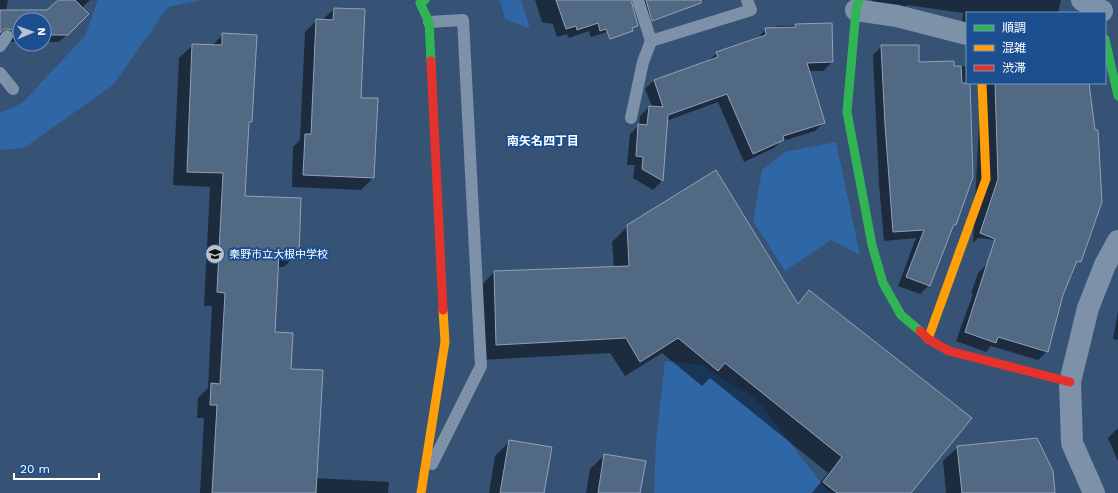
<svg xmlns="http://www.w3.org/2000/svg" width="1118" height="493" viewBox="0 0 1118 493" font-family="'Work Sans','Noto Sans JP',sans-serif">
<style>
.green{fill:#2f66a5}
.shadow{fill:#0007}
.building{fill:#526984;stroke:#92a2b6}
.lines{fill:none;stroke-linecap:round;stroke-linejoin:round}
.lane{stroke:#7d92a8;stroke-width:12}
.street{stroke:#7d92a8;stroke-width:22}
.fast{stroke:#30b455;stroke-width:9}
.slow{stroke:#ff9f0a;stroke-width:9}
.jam{stroke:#e5322d;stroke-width:9}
.labels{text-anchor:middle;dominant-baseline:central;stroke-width:4;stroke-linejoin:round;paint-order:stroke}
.poi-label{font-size:11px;fill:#fff;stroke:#1b4f8f;text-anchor:start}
.neighbourhood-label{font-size:12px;font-weight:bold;fill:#fff;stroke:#1b4f8f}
</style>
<rect width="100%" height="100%" fill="#365274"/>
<g class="green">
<polygon points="98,0 202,0 168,7 113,85 24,148 0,150 0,113 22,103 85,36"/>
<polygon points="498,0 521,0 530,29 505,19 501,3"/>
<polygon points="836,142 860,255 831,240 785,271 753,221 762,170 785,152"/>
<polygon points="665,361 702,365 757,400 829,493 654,493 656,442"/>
</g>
<g class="shadow">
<polygon points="0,0 8,0 6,11 47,11 56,3 56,0 90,0 82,8 88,14 59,42 44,42 44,20 20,20 20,42 6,42 0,37"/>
<polygon points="535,0 688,0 680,10 642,22 635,3 630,2 626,26 591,37 589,31 569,38 567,34 557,37 553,24 542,22"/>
<polygon points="872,0 1061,0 1058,13 967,13 967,22 962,22 963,13 907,5 901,11 871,6"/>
<polygon points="334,9 364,10 360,99 373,178 361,190 292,187 293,147 300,140 305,32 317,20 322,20"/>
<polygon points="816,25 831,29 832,62 823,71 808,71 824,122 815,131 780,142 774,148 744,162 718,102 666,121 662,181 653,190 633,178 635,165 627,165 630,134 639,125 640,116 649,107 652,107 645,89 654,80 707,62 717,53 757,39 766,29 774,29 777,26"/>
<polygon points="223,34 251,122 247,126 244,197 298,253 284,267 278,267 274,333 290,370 315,478 389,482 388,493 200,493 204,418 197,418 198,398 208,388 212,306 204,306 210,187 173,185 179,58 193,45 212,46"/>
<polygon points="882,46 918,63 953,67 967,66 967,83 969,83 955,224 952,228 929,285 920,294 898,286 916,238 884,241 879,184 873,55"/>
<polygon points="981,83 1088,83 1078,249 978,238 973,243"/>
<polygon points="628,226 797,304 810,292 910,493 812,493 828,473 710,378 702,386 662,353 625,376 610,353 481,360 479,288 494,272 614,267 612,242"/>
<polygon points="987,264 1069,278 1062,295 1047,351 1038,360 991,346 986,352 956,341 973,294 971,294 978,273"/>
<polygon points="1118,311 1118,340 1113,339"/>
<polygon points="1118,428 1118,461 1108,438"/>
<polygon points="510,441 543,493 489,493 495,456"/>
<polygon points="958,447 1054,493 946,493 943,461"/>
<polygon points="605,455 639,493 586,493 590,469"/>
</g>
<g class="building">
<polygon points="58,0 75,0 89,14 68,35 44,35 44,20 20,20 20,35 14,35 12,30 8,29 4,29 0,33 0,10 47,10"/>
<polygon points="556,0 631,0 638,26 632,28 633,31 610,39 606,29 600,31 598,23 577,30 576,26 566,29"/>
<polygon points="646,0 701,0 701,3 652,21"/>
<polygon points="334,8 365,9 361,98 378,98 374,178 303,175 305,134 311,134 316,19 333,20"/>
<polygon points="832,23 833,62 807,63 825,123 783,136 784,140 753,154 727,94 668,115 663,181 642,169 643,157 636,156 638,124 647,125 649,106 663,107 654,80 718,57 716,52 766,35 765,28 796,27 795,24"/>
<polygon points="222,33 257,35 252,122 249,122 245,196 301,198 299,254 279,253 275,332 293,333 291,369 323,370 316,493 212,493 217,405 210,405 211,383 220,384 225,293 217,292 223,173 187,172 192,44 222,45"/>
<polygon points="881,45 919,45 919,62 954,61 954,66 961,66 962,83 970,83 973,177 956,225 954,224 930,286 906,277 924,230 893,232 885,125"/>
<polygon points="995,83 1089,83 1095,130 1098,130 1102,202 1081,262 1077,261 1063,295 1048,352 998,337 996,343 965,332 995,239 980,233 998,179"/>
<polygon points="716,170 798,304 809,290 972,418 911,493 837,493 823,482 842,457 725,363 718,371 678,338 640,362 626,338 496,345 494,271 629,266 627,225"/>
<polygon points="1037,438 1053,471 1055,493 962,493 957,446"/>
<polygon points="509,440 552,447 544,493 500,493"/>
<polygon points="604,454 646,461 640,493 598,493"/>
</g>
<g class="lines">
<g class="lane">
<polyline points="638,0 651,41 751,10 747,0"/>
<polyline points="429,22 463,20 481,366 432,464"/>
<polyline points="0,46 7,36"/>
<polyline points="0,73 13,89"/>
<polyline points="631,118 643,62 651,41"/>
</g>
<g class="street">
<polyline points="1082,0 1102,11"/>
<polyline points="856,10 897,16 967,34"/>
<polyline points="1094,493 1072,443 1070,382 1088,308 1105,265 1118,241"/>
</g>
<g class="fast">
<polyline points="425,0 420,3 429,22 431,61"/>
<polyline points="859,0 856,10 847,112 872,245 883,283 901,315 920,331"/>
<polyline points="1105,39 1118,96"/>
</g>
<g class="slow">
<polyline points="928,339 986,179 982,83"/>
<polyline points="421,493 445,342 443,310"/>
</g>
<g class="jam">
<polyline points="431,61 443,310"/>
<polyline points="920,331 928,339 949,351 1070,382"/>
</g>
</g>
<defs>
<symbol id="school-disc" viewBox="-11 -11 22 22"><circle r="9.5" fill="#b9c2ce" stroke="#1b4f8f"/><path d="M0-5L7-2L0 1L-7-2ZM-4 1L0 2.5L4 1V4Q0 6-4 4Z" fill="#111"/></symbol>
</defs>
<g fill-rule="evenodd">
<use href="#school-disc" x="204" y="243" width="22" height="22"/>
</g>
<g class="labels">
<g class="poi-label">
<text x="229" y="254">秦野市立大根中学校</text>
</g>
<g class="neighbourhood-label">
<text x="543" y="141">南矢名四丁目</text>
</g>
</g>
<rect x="966" y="12" width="140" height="72" fill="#1b4f8f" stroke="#7695bc"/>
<rect x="974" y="25" width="20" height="6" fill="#30b455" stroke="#7695bc"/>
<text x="1002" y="32" font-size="12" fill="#ffffff">順調</text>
<rect x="974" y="45" width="20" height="6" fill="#ff9f0a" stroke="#7695bc"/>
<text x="1002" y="52" font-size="12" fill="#ffffff">混雑</text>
<rect x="974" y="65" width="20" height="6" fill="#e5322d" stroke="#7695bc"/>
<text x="1002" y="72" font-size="12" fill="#ffffff">渋滞</text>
<g transform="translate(32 32) rotate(88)"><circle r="19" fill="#1b4f8f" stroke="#7695bc"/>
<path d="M0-3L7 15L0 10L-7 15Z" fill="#b9c2ce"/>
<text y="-6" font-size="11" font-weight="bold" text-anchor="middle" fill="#ffffff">N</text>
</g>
<path d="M14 473v6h85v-6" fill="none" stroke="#ffffff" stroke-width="2"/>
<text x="20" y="473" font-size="12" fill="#ffffff" stroke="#1b4f8f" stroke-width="3" paint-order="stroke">20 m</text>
</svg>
